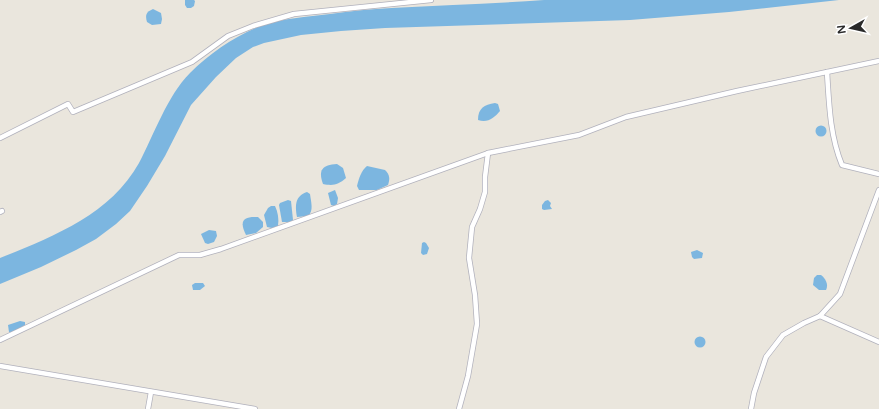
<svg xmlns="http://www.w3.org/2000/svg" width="879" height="409" viewBox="0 0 879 409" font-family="'Varela Round',sans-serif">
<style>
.water{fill:#7cb6e0}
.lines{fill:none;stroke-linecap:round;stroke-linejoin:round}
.minor-casing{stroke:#b1b1bc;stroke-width:6}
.minor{stroke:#fff;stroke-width:4.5}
</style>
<rect width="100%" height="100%" fill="#eae6dd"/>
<g class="water">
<polygon points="185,0 194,0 195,1 194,6 191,8 187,8 185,5"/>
<path d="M544,0h295l-110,12 -99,8 -245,8 -44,3 -40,4 -37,8 -11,4 -17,11 -20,19 -25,28 -26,51 -18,30 -17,25 -14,13 -20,15 -20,11 -35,17 -41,17v-26c52,-21 110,-43 139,-95 15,-28 28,-67 51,-90 20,-20 44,-36 70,-47 22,-8 47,-9 70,-12 41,-6 82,-7 123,-9 30,-1 60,-3 91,-5z"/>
<path d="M153,9l8,4 1,6 -1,5 -9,1 -5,-3c-2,-7 -1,-10 6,-13z"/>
<path d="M495,103l3,1 2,7c-6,7 -12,12 -22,9 0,-12 6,-15 17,-17z"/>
<circle cx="821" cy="131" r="5.5"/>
<path d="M337,164l6,4 3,10c-8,7 -13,8 -23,6 -5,-14 -1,-19 14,-20z"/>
<path d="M367,166l18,4c5,5 5,9 3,15l-11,5h-18l-2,-4c2,-8 4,-15 10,-20z"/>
<polygon points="335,190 338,198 337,204 334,206 331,205 328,193"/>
<path d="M307,192l3,2c1,8 4,17 -2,22l-11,1c-2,-12 -2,-21 10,-25z"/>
<polygon points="288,200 291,201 293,220 291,222 282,222 279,205 280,203"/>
<polygon points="548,200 551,203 550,206 552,209 544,210 542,209 542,205 545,201"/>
<path d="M271,206h4c3,6 4,13 3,20l-6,2 -5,-1 -3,-12 4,-7z"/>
<path d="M258,217l5,5v5l-7,6 -10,2c-7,-14 -3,-19 12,-18z"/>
<polygon points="209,230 216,231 217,236 214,242 208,244 205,243 201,234"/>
<polygon points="424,242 426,243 429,248 427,254 423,255 421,253 422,243"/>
<polygon points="697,250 703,253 702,258 694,259 692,257 691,252"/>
<path d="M817,275h4c4,3 8,9 5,15h-7l-6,-5 1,-7z"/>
<polygon points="195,283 203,283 205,286 200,290 193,290 192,285"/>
<polygon points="20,321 25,322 25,325 14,332 9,332 8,325"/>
<circle cx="700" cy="342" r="5.5"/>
</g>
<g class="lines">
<defs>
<g id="minor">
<path d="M827,72c2,32 3,64 15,93l37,9"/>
<polyline points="0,138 68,104 73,112 192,62 228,36 253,26 294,14 431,0"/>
<polyline points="0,212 2,211"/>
<polyline points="820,316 879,342"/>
<polyline points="0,340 179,255 200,255 221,249 488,153 579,135 626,117 737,91 879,61"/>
<polyline points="0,366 255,409"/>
<polyline points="148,409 151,392"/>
<polyline points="459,409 468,376 477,324 475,295 469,258 472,227 480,209 485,192 485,177 488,153"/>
<polyline points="751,409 754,393 766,357 783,335 804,323 820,316 840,294 879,190"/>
</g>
</defs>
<use href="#minor" class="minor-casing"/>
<use href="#minor" class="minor"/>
</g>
<g transform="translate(851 28) rotate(262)" stroke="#ffffff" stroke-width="3" paint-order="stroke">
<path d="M0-3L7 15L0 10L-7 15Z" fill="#2a2a2a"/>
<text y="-6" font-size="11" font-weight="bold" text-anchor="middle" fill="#2a2a2a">N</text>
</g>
</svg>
